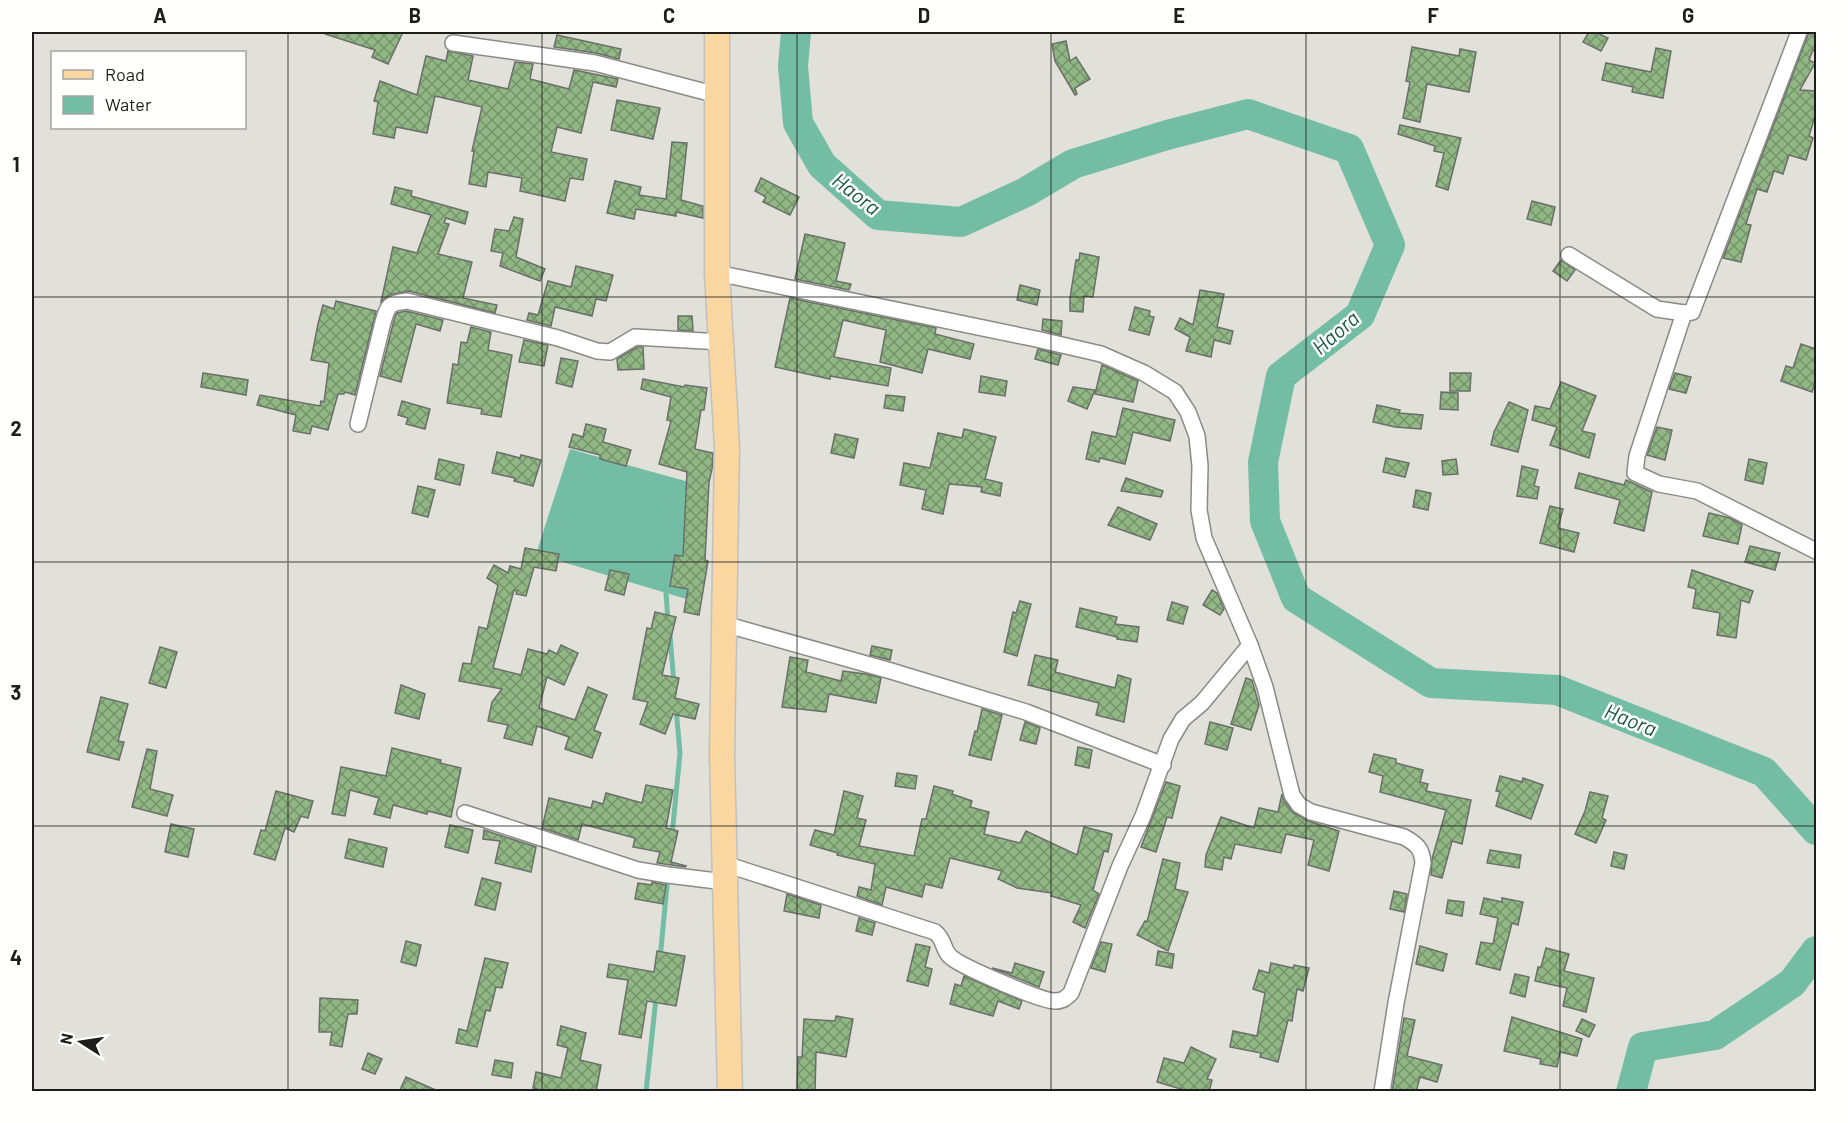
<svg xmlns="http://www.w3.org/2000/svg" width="1848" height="1123" viewBox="0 0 1848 1123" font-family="Barlow,sans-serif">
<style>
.water{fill:#74bda5}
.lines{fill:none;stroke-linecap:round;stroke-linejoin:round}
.stream{stroke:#74bda5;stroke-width:5}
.river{stroke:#74bda5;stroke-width:30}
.building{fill:url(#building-cross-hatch);stroke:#6b6f6a;stroke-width:1.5}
.minor-casing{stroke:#8b8b85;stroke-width:18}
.primary-casing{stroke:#c0c0bf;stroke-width:27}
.minor{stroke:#fff;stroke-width:15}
.primary{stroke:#fad6a1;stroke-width:24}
.grid{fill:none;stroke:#1d1d1b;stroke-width:1.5;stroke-opacity:0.55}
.labels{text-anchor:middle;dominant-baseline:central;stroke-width:5;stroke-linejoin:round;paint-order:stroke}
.water-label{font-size:21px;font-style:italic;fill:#1c5746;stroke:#fffffe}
.neatline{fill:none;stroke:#1d1d1b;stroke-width:2}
.grid-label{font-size:20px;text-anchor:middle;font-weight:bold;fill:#1d1d1b}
</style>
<defs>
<pattern id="building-cross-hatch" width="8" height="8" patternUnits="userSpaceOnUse" patternTransform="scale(1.5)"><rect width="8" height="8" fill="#90b784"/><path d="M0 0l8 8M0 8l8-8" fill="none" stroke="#75946b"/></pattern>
</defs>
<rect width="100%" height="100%" fill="#e1e1da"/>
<polygon class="water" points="570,449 696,484 693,601 536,554"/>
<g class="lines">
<g class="stream">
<polyline points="666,593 668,621"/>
<polyline points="670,636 674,684"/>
<polyline points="672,836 680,753 676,708"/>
<polyline points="660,959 668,875"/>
<polyline points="646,1092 656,998"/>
</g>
<g class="river">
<polyline points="796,32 793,66 798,123 822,165 878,215 961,222 1026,192 1073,164 1167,135 1248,114 1349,149 1390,245 1360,315 1281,376 1263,462 1265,521 1296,598 1431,683 1557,690 1764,772 1816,830"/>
<polyline points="1631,1092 1643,1047 1715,1035 1792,983 1816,951"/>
</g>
</g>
<g class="building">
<polygon points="325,32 403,32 388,64 372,57 375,50 325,34"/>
<polygon points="1589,32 1595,32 1608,38 1601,51 1583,42"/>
<polygon points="1809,32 1816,32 1816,52 1813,50 1809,60 1815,63 1800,90 1816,91 1816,113 1809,136 1813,138 1806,160 1789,155 1783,174 1774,171 1767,192 1757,189 1746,224 1751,225 1741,262 1723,258"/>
<polygon points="557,35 621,49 619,59 596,53 554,47"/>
<polygon points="1066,41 1070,61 1076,57 1090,79 1075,88 1077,94 1075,95 1055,61 1052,44"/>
<polygon points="1412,47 1459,56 1460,49 1476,52 1469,92 1427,84 1420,122 1403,118 1410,82 1406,81"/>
<polygon points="1656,48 1671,51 1663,98 1632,92 1633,87 1602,80 1606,63 1651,72"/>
<polygon points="448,51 473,56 468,80 508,89 515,62 533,64 530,79 569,89 574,70 618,79 616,87 593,82 581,133 557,127 551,152 587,159 583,180 570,178 565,201 520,191 522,178 488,172 486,187 469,184 474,151 472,151 482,107 435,96 427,133 396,127 394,138 373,134 378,102 374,101 380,81 417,95 426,56 446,61"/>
<polygon points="617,100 660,108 653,139 611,130"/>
<polygon points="1400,125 1461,138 1448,190 1436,186 1444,153 1434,151 1435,146 1398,134"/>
<polygon points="672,142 687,143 681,200 703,206 703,218 676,212 676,216 636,209 634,219 607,213 615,181 641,187 639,195 666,199"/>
<polygon points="761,178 799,197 790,215 763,202 766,197 755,191"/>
<polygon points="395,187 412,191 411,196 468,212 465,224 446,218 444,223 449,224 438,254 472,262 463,298 497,305 495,313 409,291 389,295 381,302 393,247 417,253 431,215 391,204"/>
<polygon points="1532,201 1555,207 1551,225 1527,219"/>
<polygon points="514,217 523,219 516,257 545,269 540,281 500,266 503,253 491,251 495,229 509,231"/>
<polygon points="805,234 845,243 836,281 851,284 849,290 795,279"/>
<polygon points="1080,253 1099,257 1093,297 1084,296 1083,312 1070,311 1070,298 1076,260 1079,260"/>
<polygon points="1561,260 1575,270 1567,281 1553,271"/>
<polygon points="576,266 613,275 606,301 596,299 592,316 555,307 551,326 527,320 529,313 538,315 548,281 571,287"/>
<polygon points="1020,285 1040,290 1037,305 1017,300"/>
<polygon points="1200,290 1224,294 1217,327 1233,331 1230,344 1214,340 1211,357 1186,351 1190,337 1175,329 1180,318 1193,325"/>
<polygon points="790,298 936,328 935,334 974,344 970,359 928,349 922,373 880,362 886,330 843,320 834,357 891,368 888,386 830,376 830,379 775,367"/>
<polygon points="336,301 376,311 355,395 345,392 344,394 338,394 328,430 312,426 310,434 293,431 296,415 257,405 260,395 320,406 321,401 324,402 329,363 311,360 318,324 323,305 334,309"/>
<polygon points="1135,307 1150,311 1149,316 1154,317 1149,335 1129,330"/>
<polygon points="406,311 443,320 440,331 416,324 401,382 380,376 395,316 397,313"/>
<polygon points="678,316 692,316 693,331 678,330"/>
<polygon points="1043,319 1062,321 1061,335 1042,330"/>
<polygon points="471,327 491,332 488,350 512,355 501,417 481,414 482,409 447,403 453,364 458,365 461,342 467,343"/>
<polygon points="524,340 548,345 544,366 519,362"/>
<polygon points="1801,344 1816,349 1816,380 1812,392 1781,381 1786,366 1793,368"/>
<polygon points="637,347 643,347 644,369 618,370 617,359"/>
<polygon points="1038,349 1061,355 1058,365 1035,359"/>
<polygon points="561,358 578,361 572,387 556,383"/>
<polygon points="1102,365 1138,381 1133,402 1095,394"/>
<polygon points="203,373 248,380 246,395 201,387"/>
<polygon points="1450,373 1471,373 1470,391 1450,391"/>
<polygon points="1675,373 1691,377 1686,393 1669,389"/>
<polygon points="981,376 1007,381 1005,396 979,392"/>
<polygon points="643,379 684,387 685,385 707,388 704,410 701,410 695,449 713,453 712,469 709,482 705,560 708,561 699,615 684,612 688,589 670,586 675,555 683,556 687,472 659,464 671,421 667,420 671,397 641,389"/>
<polygon points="1561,382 1596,396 1582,431 1595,434 1589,458 1550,445 1557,427 1532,420 1535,406 1550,409"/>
<polygon points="1073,387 1095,390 1087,409 1068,401"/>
<polygon points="1441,392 1458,393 1458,410 1440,409"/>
<polygon points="886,395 905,397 903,411 884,408"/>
<polygon points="402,401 430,409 425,429 406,424 408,418 398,415"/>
<polygon points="1509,402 1528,410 1518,452 1491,445 1494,432"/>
<polygon points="1377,405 1400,410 1399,413 1423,415 1421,429 1395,427 1373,422"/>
<polygon points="1123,408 1175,420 1170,441 1133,432 1125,464 1100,458 1099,462 1086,459 1092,432 1116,437"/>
<polygon points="586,424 606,429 603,442 631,450 626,466 600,459 600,455 569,447 573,434 583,437"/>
<polygon points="1657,427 1672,430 1665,460 1647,455"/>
<polygon points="964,429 996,437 985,479 1002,483 1000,496 981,492 982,487 949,484 943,514 922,509 926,490 900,485 904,463 930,468 938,433 962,438"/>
<polygon points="835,434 858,439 854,458 831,453"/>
<polygon points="497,452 520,458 521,455 541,460 533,486 514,481 515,478 492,473"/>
<polygon points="1386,458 1409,463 1405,477 1383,472"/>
<polygon points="439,459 464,465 460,485 435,479"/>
<polygon points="1456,459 1458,474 1443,475 1442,461"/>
<polygon points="1749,459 1767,463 1763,484 1745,480"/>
<polygon points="1522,466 1538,470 1534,486 1539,487 1537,499 1517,496"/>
<polygon points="1579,473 1624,485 1626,480 1652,492 1644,531 1614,523 1620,500 1575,488"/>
<polygon points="1126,478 1163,491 1161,497 1121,491"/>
<polygon points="418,486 435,490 428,517 412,513"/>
<polygon points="1416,490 1431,493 1428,510 1413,507"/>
<polygon points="1550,506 1563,509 1558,528 1579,533 1574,552 1540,543"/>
<polygon points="1118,507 1157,524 1150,540 1108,525"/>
<polygon points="1709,513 1730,518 1742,525 1738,544 1703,536"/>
<polygon points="1750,546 1780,553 1775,570 1745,562"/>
<polygon points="525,548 559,554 556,571 534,567 526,596 516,594 517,591 514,590 493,668 521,675 528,649 547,654 549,650 557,654 561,645 578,653 564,685 547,677 539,708 575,720 588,687 607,695 594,730 601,733 592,758 565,749 569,737 537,726 532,745 504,738 508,725 488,721 492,702 502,689 459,681 463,663 471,664 479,627 487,629 498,585 487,578 494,565 508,573 510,566 521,569"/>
<polygon points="610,570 629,574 624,595 605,590"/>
<polygon points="1692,570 1753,591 1749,603 1741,600 1736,638 1717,635 1720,613 1693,608 1696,589 1688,587"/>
<polygon points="1212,590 1217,593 1224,609 1220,615 1203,605"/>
<polygon points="1020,601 1031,604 1017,656 1004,652 1013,612 1016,613"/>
<polygon points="1172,602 1188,607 1183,624 1167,620"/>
<polygon points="1080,608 1117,617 1115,624 1139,627 1137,642 1117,639 1117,637 1076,627"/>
<polygon points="655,612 676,617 662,675 679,678 675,698 699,704 695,719 673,714 665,734 640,724 648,702 633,699 647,628 651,629"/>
<polygon points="872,646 892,650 890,660 870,655"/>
<polygon points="160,647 177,652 166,688 149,683"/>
<polygon points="1035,655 1058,660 1055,672 1115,688 1118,675 1131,679 1124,722 1096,715 1099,703 1028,685"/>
<polygon points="790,657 808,660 806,672 841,681 843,671 866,674 881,678 876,703 829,694 826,712 782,707"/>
<polygon points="1246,678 1252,680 1259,705 1251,730 1231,724"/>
<polygon points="401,685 425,694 419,719 395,713"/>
<polygon points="101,697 128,704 118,741 124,742 119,760 87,752"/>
<polygon points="982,709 1002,715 991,760 969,755 975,731 977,732"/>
<polygon points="1025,722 1040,728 1036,744 1020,740"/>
<polygon points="1210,722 1233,728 1227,750 1205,744"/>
<polygon points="1078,747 1092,750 1089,768 1075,765"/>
<polygon points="392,748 441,760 440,763 461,768 451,817 428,811 427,814 393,805 390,818 374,814 379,798 350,790 345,816 332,814 341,767 386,776"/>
<polygon points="147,749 157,751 150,789 173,795 167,816 132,807"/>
<polygon points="1374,754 1396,759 1396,763 1423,770 1420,782 1428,784 1426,791 1471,800 1462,844 1452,841 1442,878 1431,875 1432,859 1446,810 1380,792 1383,776 1369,772"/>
<polygon points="897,773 917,776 915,789 895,786"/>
<polygon points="1500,776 1522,782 1523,778 1543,785 1531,819 1496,806 1500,792 1496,791"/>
<polygon points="1166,782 1180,786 1172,818 1167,817 1156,852 1141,847"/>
<polygon points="646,785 673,790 666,828 678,831 671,862 686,866 685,867 657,863 660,852 633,847 635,838 582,824 578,840 542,828 549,798 591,808 593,801 603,804 606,793 642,803"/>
<polygon points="934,786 953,791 952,794 972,801 970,807 989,812 984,834 1020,843 1026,831 1077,855 1084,827 1112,834 1108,852 1104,851 1093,890 1099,894 1085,928 1073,922 1081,905 1051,896 1052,893 1017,888 998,879 1002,871 950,858 942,888 925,884 922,897 886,887 882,905 857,896 859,887 871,890 875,864 837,855 838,853 810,845 815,830 834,835 844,791 863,796 857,818 866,820 859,846 914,856 922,819 926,819"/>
<polygon points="276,791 313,801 308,818 301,816 294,832 285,828 275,860 254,854 261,830 265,831"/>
<polygon points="1590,792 1608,796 1602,818 1606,820 1596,843 1575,834 1585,811"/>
<polygon points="1282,794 1284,801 1294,813 1308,821 1339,831 1329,871 1308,865 1314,840 1286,834 1281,853 1235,844 1231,859 1224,857 1222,870 1205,867 1206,855 1221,817 1254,828 1259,808 1278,812"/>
<polygon points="171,824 194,829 188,857 165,852"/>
<polygon points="450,825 473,830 468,853 445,847"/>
<polygon points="484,830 536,847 531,872 495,863 500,841 483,839"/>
<polygon points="349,839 387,848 383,867 345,858"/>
<polygon points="1490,850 1521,855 1519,868 1487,863"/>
<polygon points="1614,852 1627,855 1624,869 1611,866"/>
<polygon points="1163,859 1180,863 1175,889 1188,892 1168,951 1137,935 1145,921 1147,922"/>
<polygon points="482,878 501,883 495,910 475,905"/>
<polygon points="652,882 666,885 663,904 635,899 638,883 652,885"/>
<polygon points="1394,891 1407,894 1404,912 1390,909"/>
<polygon points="787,894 821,905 819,918 784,911"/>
<polygon points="1484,898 1502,902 1502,898 1523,902 1518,925 1512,923 1500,970 1476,964 1481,942 1493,944 1498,918 1480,914"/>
<polygon points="1448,900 1464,902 1462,916 1446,913"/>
<polygon points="859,918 875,923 872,935 856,931"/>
<polygon points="406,941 421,945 416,966 401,962"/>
<polygon points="1101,942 1112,944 1105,972 1091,968"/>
<polygon points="916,944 930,947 925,967 932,969 928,986 907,981"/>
<polygon points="1420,946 1447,954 1443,971 1416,964"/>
<polygon points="1546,948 1569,954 1564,971 1594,978 1586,1012 1563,1006 1567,988 1535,981 1538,967 1541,967"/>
<polygon points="657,951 685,956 676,1006 647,1001 641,1038 619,1034 628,980 607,977 609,964 654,972"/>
<polygon points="1158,951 1174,954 1172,968 1156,965"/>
<polygon points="485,958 508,963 502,988 496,987 490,1011 486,1010 477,1047 456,1043 459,1029 467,1031"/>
<polygon points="1015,963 1044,972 1039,987 992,968 1012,973"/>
<polygon points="1271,963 1293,968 1294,965 1309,968 1303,991 1297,989 1292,1021 1288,1020 1278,1062 1260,1057 1261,1053 1230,1047 1233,1031 1257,1036 1265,993 1253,989 1259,970 1269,973"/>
<polygon points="1515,974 1529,977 1525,997 1510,993"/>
<polygon points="964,976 1022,1001 1019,1009 998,1001 993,1016 950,1004 955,984 961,986"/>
<polygon points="320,998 358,1000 357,1014 348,1014 342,1047 330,1045 332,1032 319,1032"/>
<polygon points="836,1016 853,1019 846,1057 816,1052 815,1092 797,1092 798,1057 802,1057 804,1019 835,1021"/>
<polygon points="1512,1017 1582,1039 1577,1056 1560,1052 1557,1067 1540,1064 1541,1059 1504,1051"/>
<polygon points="1404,1018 1415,1020 1407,1056 1442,1065 1437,1082 1420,1077 1416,1092 1392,1092"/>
<polygon points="1582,1019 1595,1025 1589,1037 1576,1031"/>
<polygon points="561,1026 586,1033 580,1060 601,1065 596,1092 549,1092 533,1088 536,1072 561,1078 568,1048 557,1045"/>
<polygon points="1191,1047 1216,1059 1207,1079 1212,1080 1209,1092 1191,1092 1157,1082 1164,1058 1184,1063"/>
<polygon points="368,1053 382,1059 375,1074 362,1069"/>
<polygon points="495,1060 513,1063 511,1078 492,1075"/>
<polygon points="406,1077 440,1092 399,1092"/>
</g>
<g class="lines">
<defs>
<g id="minor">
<polyline points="453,43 595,63 717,95"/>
<polyline points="1569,255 1657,309 1684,313 1692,312 1799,32"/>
<path d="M717,273l319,66 65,15 43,19 31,19 13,20 9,24 3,30 -1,44 5,28 46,107 15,42 27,108 7,10 12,7 93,25c13,7 18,12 19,26l-27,140 -14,89"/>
<polyline points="1684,313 1637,456 1635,473 1659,484 1697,491 1816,551"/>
<path d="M358,424l25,-102c5,-17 6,-19 24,-21l151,37 39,13 13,1 25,-15 86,5"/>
<polyline points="724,624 891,671 1026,712 1163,765"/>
<polyline points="465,813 638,870 668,875 725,882"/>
<path d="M725,864l210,68c11,9 7,19 17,26 11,9 91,44 103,43 8,0 11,-3 16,-8l49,-127 23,-50 28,-77 12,-20 19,-16 48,-58"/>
</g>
<polyline id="primary" points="717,32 717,273 727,447 722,754 730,1092"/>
</defs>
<use href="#minor" class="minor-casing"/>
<use href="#primary" class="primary-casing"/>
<use href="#minor" class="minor"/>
<use href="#primary" class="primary"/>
</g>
<path class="grid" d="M288,32v1060M542,32v1060M797,32v1060M1051,32v1060M1306,32v1060M1560,32v1060M32,297h1784M32,562h1784M32,826h1784"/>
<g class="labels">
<g class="water-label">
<text transform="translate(857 193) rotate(38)">Haora</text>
<text transform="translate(1335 332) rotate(-41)">Haora</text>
<text transform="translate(1631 719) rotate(22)">Haora</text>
</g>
</g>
<rect width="1848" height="1123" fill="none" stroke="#fffffe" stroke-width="66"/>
<rect x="51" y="51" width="195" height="78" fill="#fffffe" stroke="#a5a5a3" stroke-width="1.5"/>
<rect x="63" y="70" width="30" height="9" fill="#fad6a1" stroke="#a5a5a3" stroke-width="1.5"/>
<text x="105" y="81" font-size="18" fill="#1d1d1b">Road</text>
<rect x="63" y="96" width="30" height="18" fill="#74bda5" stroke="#a5a5a3" stroke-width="1.5"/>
<text x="105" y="111" font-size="18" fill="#1d1d1b">Water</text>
<g transform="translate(81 1042) rotate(282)" stroke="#fffffe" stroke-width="4.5" paint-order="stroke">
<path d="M0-4.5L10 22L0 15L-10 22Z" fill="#1d1d1b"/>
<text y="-9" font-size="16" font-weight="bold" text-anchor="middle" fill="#1d1d1b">N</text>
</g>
<rect x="33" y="33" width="1782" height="1057" class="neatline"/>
<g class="grid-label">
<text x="160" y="23">A</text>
<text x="415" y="23">B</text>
<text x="669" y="23">C</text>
<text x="924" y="23">D</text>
<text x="1179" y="23">E</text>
<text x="1433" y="23">F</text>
<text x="1688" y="23">G</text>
<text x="16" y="172">1</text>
<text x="16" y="436">2</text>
<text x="16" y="700">3</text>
<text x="16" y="965">4</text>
</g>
</svg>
